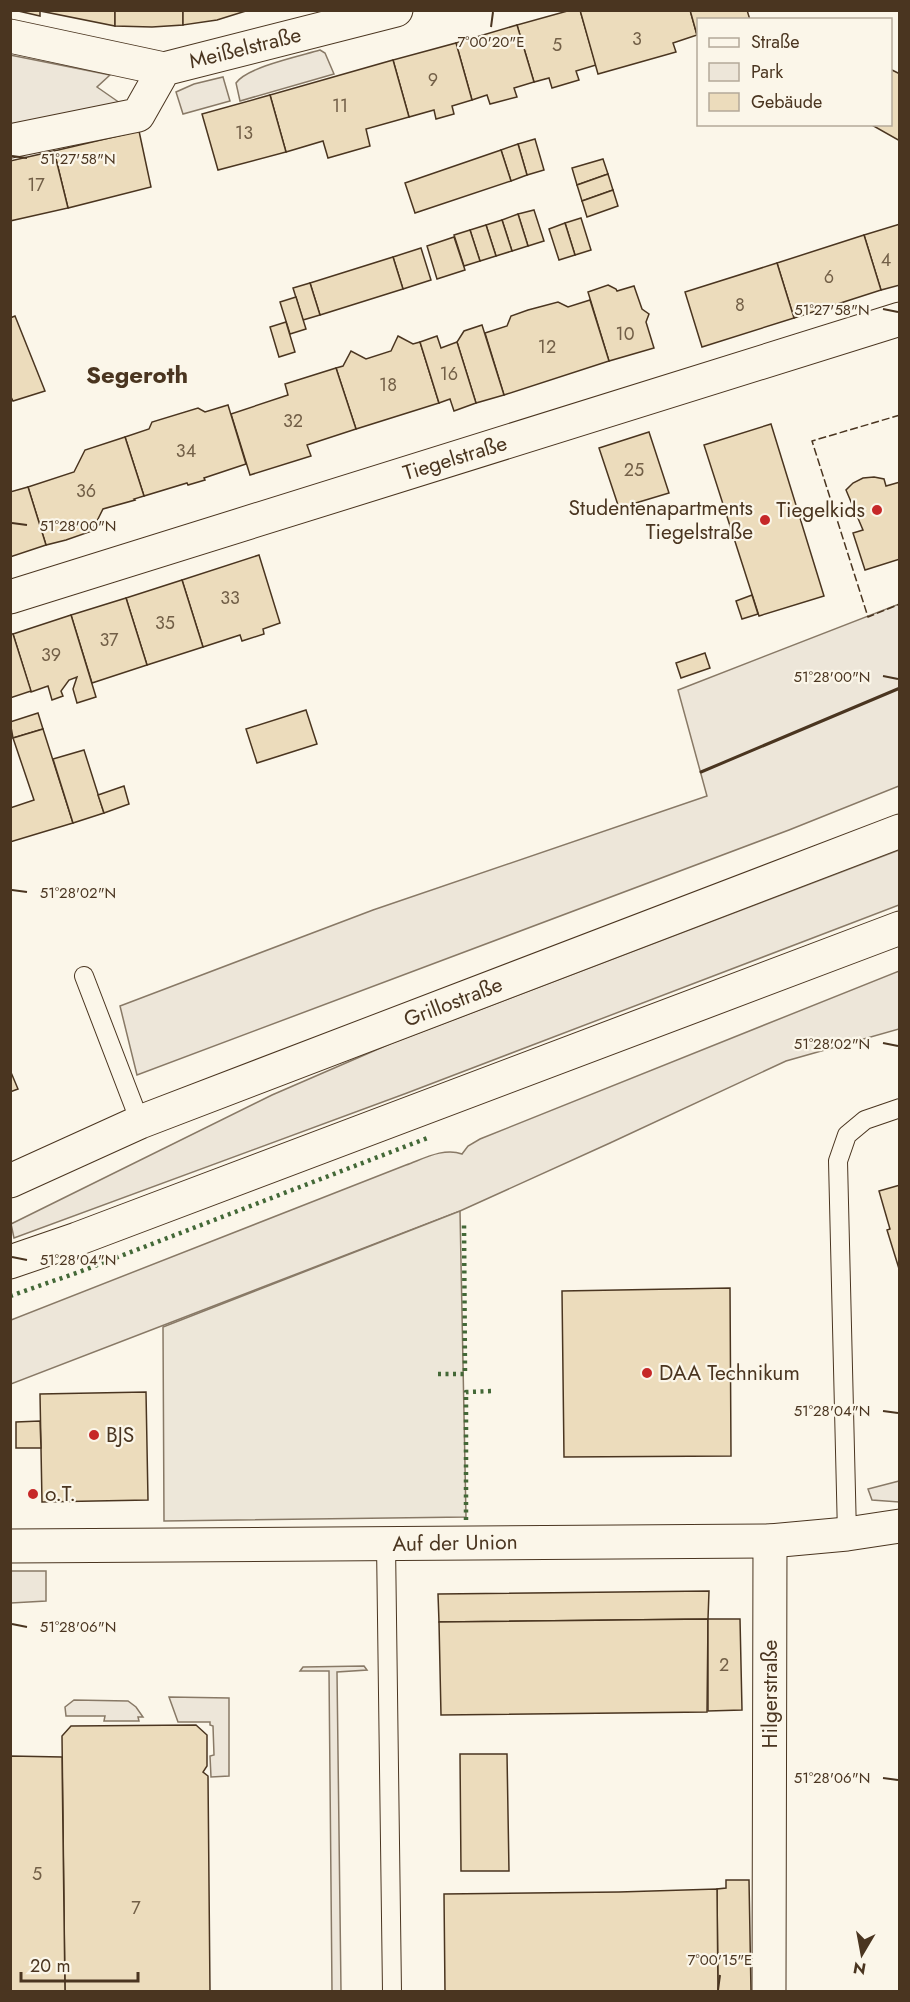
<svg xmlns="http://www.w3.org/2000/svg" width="910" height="2002" viewBox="0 0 910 2002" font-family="Jost,sans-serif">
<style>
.green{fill:#ede6d9;stroke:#887966;stroke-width:1.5}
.parking{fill:#ede7d9;stroke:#887966;stroke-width:1.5}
.building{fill:#ecdcbc;stroke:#4a3520;stroke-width:1.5}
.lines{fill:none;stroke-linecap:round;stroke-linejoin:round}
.service-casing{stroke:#4a3520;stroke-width:20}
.minor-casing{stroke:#4a3520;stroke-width:35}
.primary-casing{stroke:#4a3520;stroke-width:35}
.service{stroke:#fbf6e9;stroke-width:18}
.minor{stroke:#fbf6e9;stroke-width:33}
.primary{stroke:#fbf6e9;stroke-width:33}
.hedge{stroke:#436837;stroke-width:4.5;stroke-dasharray:3 4.5;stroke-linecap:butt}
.fence{stroke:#4a3520;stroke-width:1.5;stroke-dasharray:8 3;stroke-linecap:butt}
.wall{stroke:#4a3520;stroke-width:3}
.ticks{fill:none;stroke:#4a3520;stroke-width:2}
.poi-dot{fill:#c62828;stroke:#fbf6e9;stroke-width:2}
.labels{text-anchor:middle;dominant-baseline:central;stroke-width:4.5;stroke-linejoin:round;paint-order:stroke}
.number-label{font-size:18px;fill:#725f47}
.street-label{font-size:21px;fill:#4a3520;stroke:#fbf6e9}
.poi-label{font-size:21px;fill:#4a3520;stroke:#fbf6e9;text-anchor:start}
.quarter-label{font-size:24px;font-weight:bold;fill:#4a3520;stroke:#fbf6e9}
.ticks-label{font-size:15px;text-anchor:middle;fill:#4a3520;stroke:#fbf6e9;stroke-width:4.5;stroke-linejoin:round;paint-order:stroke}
</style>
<rect width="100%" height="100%" fill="#fbf6e9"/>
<g class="green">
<path d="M320,50l5,3 9,21 -94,27 -4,-18c11,-16 64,-27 84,-33z"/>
<polygon points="10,55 110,75 97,87 120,103 11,125"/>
<polygon points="223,77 230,101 183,114 176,92 194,84"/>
<polygon points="899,604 899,786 789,830 137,1075 120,1006 373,910 707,796 678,690"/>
<polygon points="899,850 899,905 407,1093 14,1238 11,1224 272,1095 392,1043"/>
<path d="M899,971v58l-113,32 -176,82 -150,68 -449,173v-64l395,-155c17,-6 38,-18 56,-11l6,-8 12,-7z"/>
<polygon points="899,1481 899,1502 872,1500 868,1489"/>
<polygon points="10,1571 46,1571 46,1601 11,1603"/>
<polygon points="364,1666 367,1670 337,1672 341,1991 332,1991 329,1671 300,1671 303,1667"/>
<polygon points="169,1697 229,1698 229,1776 211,1777 210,1756 214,1755 213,1726 210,1725 210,1722 178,1722"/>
<polygon points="74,1700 128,1701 136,1707 143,1717 138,1717 139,1721 104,1721 105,1716 66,1716 65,1707"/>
</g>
<polygon class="parking" points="460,1211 466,1517 164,1521 163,1327"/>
<g class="building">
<polygon points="14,10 115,10 115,26 40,11 40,16"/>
<polygon points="115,10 183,10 183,25 152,27 115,26"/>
<polygon points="183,10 249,10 217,20 183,25"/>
<polygon points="571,10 580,10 596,65 576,71 579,80 552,88 549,78 534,82 517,25"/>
<polygon points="580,10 690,10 697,35 673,43 676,52 598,74"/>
<polygon points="690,10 747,10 750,20 698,20 698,35 697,35"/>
<polygon points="517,25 534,82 514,88 517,97 490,104 487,95 472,100 456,43"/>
<polygon points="456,43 472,100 452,106 454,114 436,119 434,110 409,117 393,60"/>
<polygon points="393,60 409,117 366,129 370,146 328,158 323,141 286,152 270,95"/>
<polygon points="890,69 900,74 900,141 870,124 890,124"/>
<polygon points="270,95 286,152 218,170 202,114"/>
<polygon points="139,131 151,187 68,208 54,151"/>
<polygon points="535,139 544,170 527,175 518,144"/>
<polygon points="518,144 527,175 511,181 501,150"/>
<polygon points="501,150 511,181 415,213 405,183"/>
<polygon points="54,151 68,208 10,221 10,161"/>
<polygon points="603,159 608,174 577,185 572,168"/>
<polygon points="608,174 613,190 582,201 577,185"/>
<polygon points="613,190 618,206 587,217 582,201"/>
<polygon points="534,210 544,241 528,246 518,214"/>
<polygon points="518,214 528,246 512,251 502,220"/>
<polygon points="581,218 591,250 575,255 565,223"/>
<polygon points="502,220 512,251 496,256 486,225"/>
<polygon points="565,223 575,255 559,260 549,229"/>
<polygon points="900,224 900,285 881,290 864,235"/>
<polygon points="486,225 496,256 480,261 470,230"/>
<polygon points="470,230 480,261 464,266 454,235"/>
<polygon points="864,235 881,290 794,318 777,263"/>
<polygon points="454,237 465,270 437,279 427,246"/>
<polygon points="421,248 431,280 403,289 393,257"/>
<polygon points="393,257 403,289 320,315 310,283"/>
<polygon points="777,263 794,318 702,347 685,292"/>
<polygon points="310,283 320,315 303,320 293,288"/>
<polygon points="608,285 616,289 617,291 634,286 642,309 649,314 646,322 654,348 609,361 588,292"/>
<polygon points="296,297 306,329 290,334 280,302"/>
<polygon points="590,300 609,361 504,395 485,333 507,326 511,316 528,310 558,302 568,307"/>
<polygon points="15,316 45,391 13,401 10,395 10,318"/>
<polygon points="286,322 295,352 279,357 270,327"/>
<polygon points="482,325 504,395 476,403 457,342 464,331"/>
<polygon points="398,336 413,344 420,342 439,403 356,429 336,368 343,366 351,351 366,359 391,351"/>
<polygon points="437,336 441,348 457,342 476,403 454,411 450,399 439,403 420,342"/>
<polygon points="336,368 356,429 307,445 311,456 250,475 231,414 288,395 285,384"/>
<polygon points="228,405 246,464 204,478 205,480 188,485 187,483 144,496 125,437 149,429 152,422 198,408 205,412"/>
<polygon points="771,424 824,596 759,616 704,445"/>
<polygon points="649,432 669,493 619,508 599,448"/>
<polygon points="125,437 144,496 134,499 135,500 103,509 92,531 66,540 46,545 28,487 74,472 85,450"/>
<polygon points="874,477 884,479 886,486 900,482 900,559 865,570 853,533 863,530 846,490 853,483 863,478"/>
<polygon points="28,487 46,545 10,557 10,492"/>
<polygon points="259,555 280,623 263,629 264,634 242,641 240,635 203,647 182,580"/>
<polygon points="182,580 203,647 147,665 126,598"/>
<polygon points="752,595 758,614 742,619 736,601"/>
<polygon points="126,598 147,665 92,683 71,615"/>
<polygon points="71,615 96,697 77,703 73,689 77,677 69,680 61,691 63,696 52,700 48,686 31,692 13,634"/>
<polygon points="10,634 13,634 31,691 10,698"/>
<polygon points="705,653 710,668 681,678 676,663"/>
<polygon points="306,710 317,744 257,763 246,729"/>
<polygon points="38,713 43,729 13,738 10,722"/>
<polygon points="43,729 73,823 10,842 10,808 34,800 13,738"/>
<polygon points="84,750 104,813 73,823 53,759"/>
<polygon points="124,786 129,804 104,813 98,795"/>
<polygon points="10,1070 18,1089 10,1092"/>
<polygon points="900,1185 900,1272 887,1230 890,1229 879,1191"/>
<polygon points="730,1288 731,1456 564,1457 562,1291"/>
<polygon points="146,1392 148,1500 42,1502 40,1394"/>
<polygon points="40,1421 41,1448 16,1448 16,1422"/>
<polygon points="709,1591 708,1619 439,1622 438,1594"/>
<polygon points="708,1619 707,1712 441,1715 439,1622"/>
<polygon points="708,1619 740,1619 742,1710 708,1711"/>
<polygon points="196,1725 207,1735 207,1766 203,1772 208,1776 210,1992 65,1992 62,1736 71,1726"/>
<polygon points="460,1754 507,1754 509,1871 461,1871"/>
<polygon points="10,1756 62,1757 65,1992 10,1992"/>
<polygon points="726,1880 749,1880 751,1992 718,1992 717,1889 726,1888"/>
<polygon points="717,1889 718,1992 445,1992 444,1894 619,1892"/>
</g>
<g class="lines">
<defs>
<g id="service">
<polyline points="84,976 140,1122"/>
<polyline points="847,1534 838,1161 847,1135 865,1120 900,1108"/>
<polyline points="386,1544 392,1992"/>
</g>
<g id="minor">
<polyline points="10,36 164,69"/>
<polyline points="10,141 138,115 164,69 396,10"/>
<polyline points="10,597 900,319"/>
<polyline points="10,1546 770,1541 847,1534 900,1526"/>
<polyline points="769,1992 770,1541"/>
</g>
<g id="primary">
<polyline points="10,1181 140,1122 900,831"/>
<polyline points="10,1262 77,1239 900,928"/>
</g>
</defs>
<use href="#service" class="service-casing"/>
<use href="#minor" class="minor-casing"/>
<use href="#primary" class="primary-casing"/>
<use href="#service" class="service"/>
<use href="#minor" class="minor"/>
<use href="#primary" class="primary"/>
<g class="hedge">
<polyline points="552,10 552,12"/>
<polyline points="10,1296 79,1272 430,1137"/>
<polyline points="438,1374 465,1374 464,1222"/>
<polyline points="466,1520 466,1392 494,1391"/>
</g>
<polyline class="fence" points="900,415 812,441 868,617 900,604"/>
<polyline class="wall" points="701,772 900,688"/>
</g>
<path class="ticks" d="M491,27l2,-15M12,156l15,2M883,309l15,3M12,523l15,2M883,676l15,3M12,890l15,2M883,1043l15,3M12,1257l15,3M883,1411l15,2M12,1624l15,3M883,1778l15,2M718,1990l2,-15"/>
<g class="poi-dot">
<circle cx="877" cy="510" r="6"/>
<circle cx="765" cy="520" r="6"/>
<circle cx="647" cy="1373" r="6"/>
<circle cx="94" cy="1435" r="6"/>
<circle cx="33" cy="1494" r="6"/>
</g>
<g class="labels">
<g class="number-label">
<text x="637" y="39">3</text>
<text x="557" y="45">5</text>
<text x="433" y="80">9</text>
<text x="340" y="106">11</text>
<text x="244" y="133">13</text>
<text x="36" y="185">17</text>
<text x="886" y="260">4</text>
<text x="829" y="277">6</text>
<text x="740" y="305">8</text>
<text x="625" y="334">10</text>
<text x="547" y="347">12</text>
<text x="449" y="374">16</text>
<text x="388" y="385">18</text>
<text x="293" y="421">32</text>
<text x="186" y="451">34</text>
<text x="634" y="470">25</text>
<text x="86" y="491">36</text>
<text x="230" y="598">33</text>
<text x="165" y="623">35</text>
<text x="109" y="640">37</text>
<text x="51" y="655">39</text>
<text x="724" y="1665">2</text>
<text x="37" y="1874">5</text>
<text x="136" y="1908">7</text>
</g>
<g class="street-label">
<text transform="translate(245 48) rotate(-14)">Meißelstraße</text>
<text transform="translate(455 458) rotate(-17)">Tiegelstraße</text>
<text transform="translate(453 1002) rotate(-21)">Grillostraße</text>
<text transform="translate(455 1543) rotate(-1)">Auf der Union</text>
<text transform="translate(770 1694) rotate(-90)">Hilgerstraße</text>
</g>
<g class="poi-label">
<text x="753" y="508" text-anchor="end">Studentenapartments<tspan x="753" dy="24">Tiegelstraße</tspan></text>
<text x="865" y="510" text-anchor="end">Tiegelkids</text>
<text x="659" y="1373">DAA Technikum</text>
<text x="106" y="1435">BJS</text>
<text x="45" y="1494">o.T.</text>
</g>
<g class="quarter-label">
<text x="137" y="374">Segeroth</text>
</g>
</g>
<g class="ticks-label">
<text x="491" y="47">7°00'20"E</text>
<text x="78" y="164">51°27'58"N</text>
<text x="832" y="315">51°27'58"N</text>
<text x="78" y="531">51°28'00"N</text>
<text x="832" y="682">51°28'00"N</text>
<text x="78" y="898">51°28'02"N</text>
<text x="832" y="1049">51°28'02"N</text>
<text x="78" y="1265">51°28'04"N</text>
<text x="832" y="1416">51°28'04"N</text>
<text x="78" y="1632">51°28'06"N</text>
<text x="832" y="1783">51°28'06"N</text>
<text x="720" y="1965">7°00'15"E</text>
</g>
<rect width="910" height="2002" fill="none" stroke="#4a3520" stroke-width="24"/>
<rect x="697" y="18" width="195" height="108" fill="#fbf6e9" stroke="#b4a999" stroke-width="1.5"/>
<rect x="709" y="38" width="30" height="9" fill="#fbf6e9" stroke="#b4a999" stroke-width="1.5"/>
<text x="751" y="48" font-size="18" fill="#4a3520">Straße</text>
<rect x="709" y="63" width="30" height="18" fill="#ede6d9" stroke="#b4a999" stroke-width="1.5"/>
<text x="751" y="78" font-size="18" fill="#4a3520">Park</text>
<rect x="709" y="93" width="30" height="18" fill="#ecdcbc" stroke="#b4a999" stroke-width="1.5"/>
<text x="751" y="108" font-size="18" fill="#4a3520">Gebäude</text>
<g transform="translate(862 1954) rotate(190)" stroke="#fbf6e9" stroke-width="4.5" paint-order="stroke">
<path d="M0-4.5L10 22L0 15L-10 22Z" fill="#4a3520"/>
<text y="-9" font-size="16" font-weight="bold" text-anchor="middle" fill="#4a3520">N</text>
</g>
<path d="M21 1972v9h117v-9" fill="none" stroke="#4a3520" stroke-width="3"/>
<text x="30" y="1972" font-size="18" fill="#4a3520" stroke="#fbf6e9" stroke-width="4.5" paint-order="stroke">20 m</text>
</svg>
